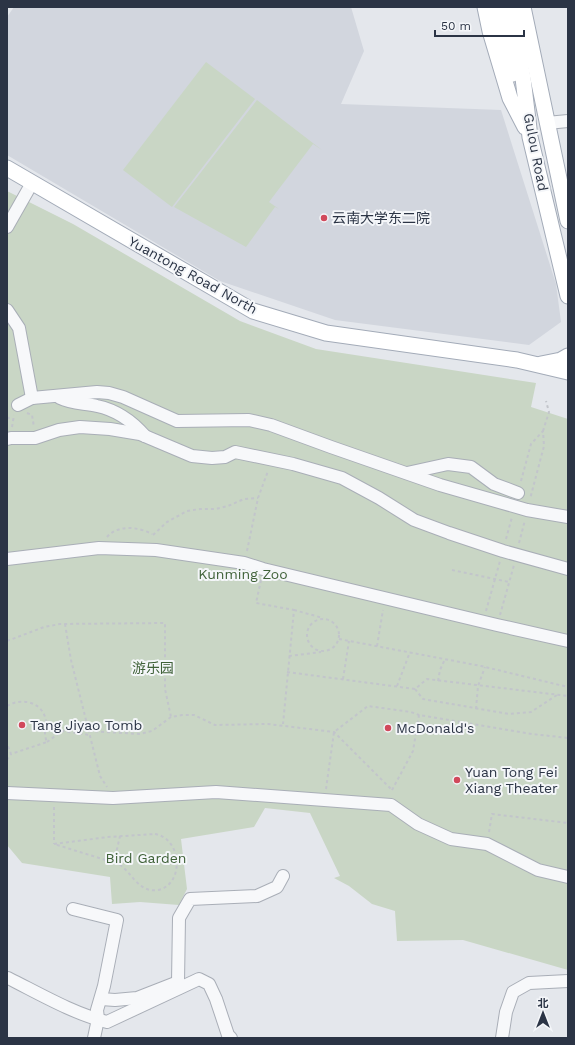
<svg xmlns="http://www.w3.org/2000/svg" width="575" height="1045" viewBox="0 0 575 1045" font-family="'Work Sans','Noto Sans SC',sans-serif">
<style>
.built{fill:#d2d6de}
.green{fill:#c9d6c5}
.lines{fill:none;stroke-linecap:round;stroke-linejoin:round}
.minor-casing{stroke:#a9aeb7;stroke-width:14}
.major-casing{stroke:#a3abb8;stroke-width:17}
.path{stroke:#c2c5cb;stroke-width:2;stroke-dasharray:3 3;stroke-linecap:butt}
.minor{stroke:#f7f8fa;stroke-width:12}
.major{stroke:#fff;stroke-width:15}
.poi-dot{fill:#d1495b;stroke:#f4f6f9;stroke-width:1.5}
.labels{text-anchor:middle;dominant-baseline:central;stroke-width:4;stroke-linejoin:round;paint-order:stroke}
.street-label{font-size:14px;fill:#2b3445;stroke:#f4f6f9}
.poi-label{font-size:14px;fill:#2b3445;stroke:#f4f6f9;text-anchor:start}
.park-label{font-size:14px;fill:#3f6138;stroke:#f4f6f9}
</style>
<rect width="100%" height="100%" fill="#e4e7ec"/>
<polygon class="built" points="14,7 351,7 364,51 341,104 501,110 556,284 561,322 529,345 335,320 220,281 7,155 7,17"/>
<g class="green">
<polygon points="206,62 255,99 172,207 123,170"/>
<polygon points="257,100 322,150 313,144 269,202 279,209 275,207 246,247 174,207"/>
<polygon points="7,191 73,224 240,321 316,349 536,383 531,407 568,419 568,970 463,940 397,941 395,911 372,904 349,886 334,878 340,876 310,813 265,808 254,827 181,839 187,889 179,905 140,902 112,904 110,877 22,863 7,845"/>
</g>
<g class="lines">
<defs>
<g id="minor">
<polyline points="547,123 568,121"/>
<polyline points="7,227 32,183"/>
<polyline points="7,310 19,328 32,398"/>
<path d="M60,398c12,6 25,5 37,8 19,4 36,16 48,30"/>
<polyline points="18,405 32,398 97,392 109,393 123,397 177,421 249,420 271,425 331,447 440,485 527,510 568,517"/>
<polyline points="7,439 11,438 35,438 59,430 80,427 110,429 140,434 192,456 212,458 225,457 235,452 293,464 342,478 379,498 414,520 449,533 503,551 568,569"/>
<polyline points="407,473 448,464 471,467 494,484 518,493"/>
<polyline points="7,559 99,548 156,550 244,563 263,569 497,625 568,641"/>
<polyline points="7,793 113,798 216,792 391,805 418,824 451,839 487,844 538,870 568,877"/>
<polyline points="73,909 117,920 104,986 97,1010 98,1019 94,1038"/>
<path d="M8,978c32,16 64,35 99,44l92,-43 10,5 7,15 12,36 3,3"/>
<polyline points="101,999 115,1000 137,998 178,982 179,918 190,899 257,896 277,887 283,876"/>
<polyline points="502,1038 506,1012 513,992 529,983 568,981"/>
</g>
<g id="major">
<polyline points="485,7 490,31 510,98 525,127"/>
<polyline points="498,7 513,74"/>
<polyline points="510,7 523,78 530,137 568,296"/>
<polyline points="523,7 568,221"/>
<polyline points="7,168 253,311 326,333 517,360 568,372"/>
<polyline points="541,364 561,360 568,356"/>
</g>
</defs>
<use href="#minor" class="minor-casing"/>
<use href="#major" class="major-casing"/>
<g class="path">
<polyline points="27,413 32,415 34,427"/>
<polyline points="7,419 12,416"/>
<polyline points="12,427 14,415"/>
<polyline points="543,431 549,412 546,401"/>
<polyline points="521,481 531,444 543,431 544,446 530,499"/>
<polyline points="153,535 167,522 187,511 200,509 216,509 228,506 244,499 258,498"/>
<path d="M107,537c11,-13 32,-10 45,-3"/>
<polyline points="506,539 512,517"/>
<polyline points="519,543 525,520"/>
<polyline points="247,551 258,498 268,471"/>
<polyline points="452,570 509,582"/>
<polyline points="261,580 256,603 294,610 283,724"/>
<polyline points="294,610 323,618"/>
<polyline points="486,611 500,561"/>
<polyline points="500,615 514,565"/>
<circle cx="323" cy="635" r="16"/>
<polyline points="65,624 71,660 100,776 107,787"/>
<polyline points="339,639 481,666 568,687"/>
<polyline points="7,641 44,627 60,624 165,623 165,689 171,717"/>
<polyline points="377,646 383,610"/>
<polyline points="289,656 321,652"/>
<polyline points="287,672 415,689 427,679 568,696"/>
<polyline points="343,679 349,641"/>
<polyline points="438,681 440,670 445,659"/>
<polyline points="397,686 410,652"/>
<polyline points="415,689 423,699 509,714 531,712 557,695"/>
<path d="M7,706c15,-9 36,-4 39,15 1,4 -1,8 -1,12 0,3 1,7 2,9l-36,12 -4,-10"/>
<polyline points="476,709 478,686 485,667"/>
<polyline points="89,731 140,734 152,731 171,717 182,715 194,715 215,725 268,724 334,732 392,790"/>
<polyline points="47,742 62,731 90,735"/>
<polyline points="7,760 11,754"/>
<polyline points="326,789 334,732 368,706 411,712 419,715"/>
<polyline points="392,790 413,751 419,715 532,734 568,738"/>
<polyline points="54,807 54,844"/>
<polyline points="489,832 492,814 568,823"/>
<path d="M155,834c28,5 29,51 3,56 -24,4 -28,-28 -49,-29l-55,-17 54,-7z"/>
<polyline points="114,862 120,836"/>
</g>
<use href="#minor" class="minor"/>
<use href="#major" class="major"/>
</g>
<g class="poi-dot">
<circle cx="324" cy="218" r="4"/>
<circle cx="22" cy="725" r="4"/>
<circle cx="388" cy="728" r="4"/>
<circle cx="457" cy="780" r="4"/>
</g>
<g class="labels">
<g class="street-label">
<text transform="translate(536 152) rotate(79)">Gulou Road</text>
<text transform="translate(193 275) rotate(29)">Yuantong Road North</text>
</g>
<g class="poi-label">
<text x="332" y="218">云南大学东二院</text>
<text x="30" y="725">Tang Jiyao Tomb</text>
<text x="396" y="728">McDonald's</text>
<text x="465" y="772">Yuan Tong Fei<tspan x="465" dy="16">Xiang Theater</tspan></text>
</g>
<g class="park-label">
<text x="243" y="574">Kunming Zoo</text>
<text x="153" y="668">游乐园</text>
<text x="146" y="858">Bird Garden</text>
</g>
</g>
<rect width="575" height="1045" fill="none" stroke="#2b3445" stroke-width="16"/>
<g transform="translate(543 1013)" stroke="#f4f6f9" stroke-width="3" paint-order="stroke">
<path d="M0-3L7 15L0 10L-7 15Z" fill="#2b3445"/>
<text y="-6" font-size="11" font-weight="bold" text-anchor="middle" fill="#2b3445">北</text>
</g>
<path d="M435 30v6h89v-6" fill="none" stroke="#2b3445" stroke-width="2"/>
<text x="441" y="30" font-size="12" fill="#2b3445" stroke="#f4f6f9" stroke-width="3" paint-order="stroke">50 m</text>
</svg>
